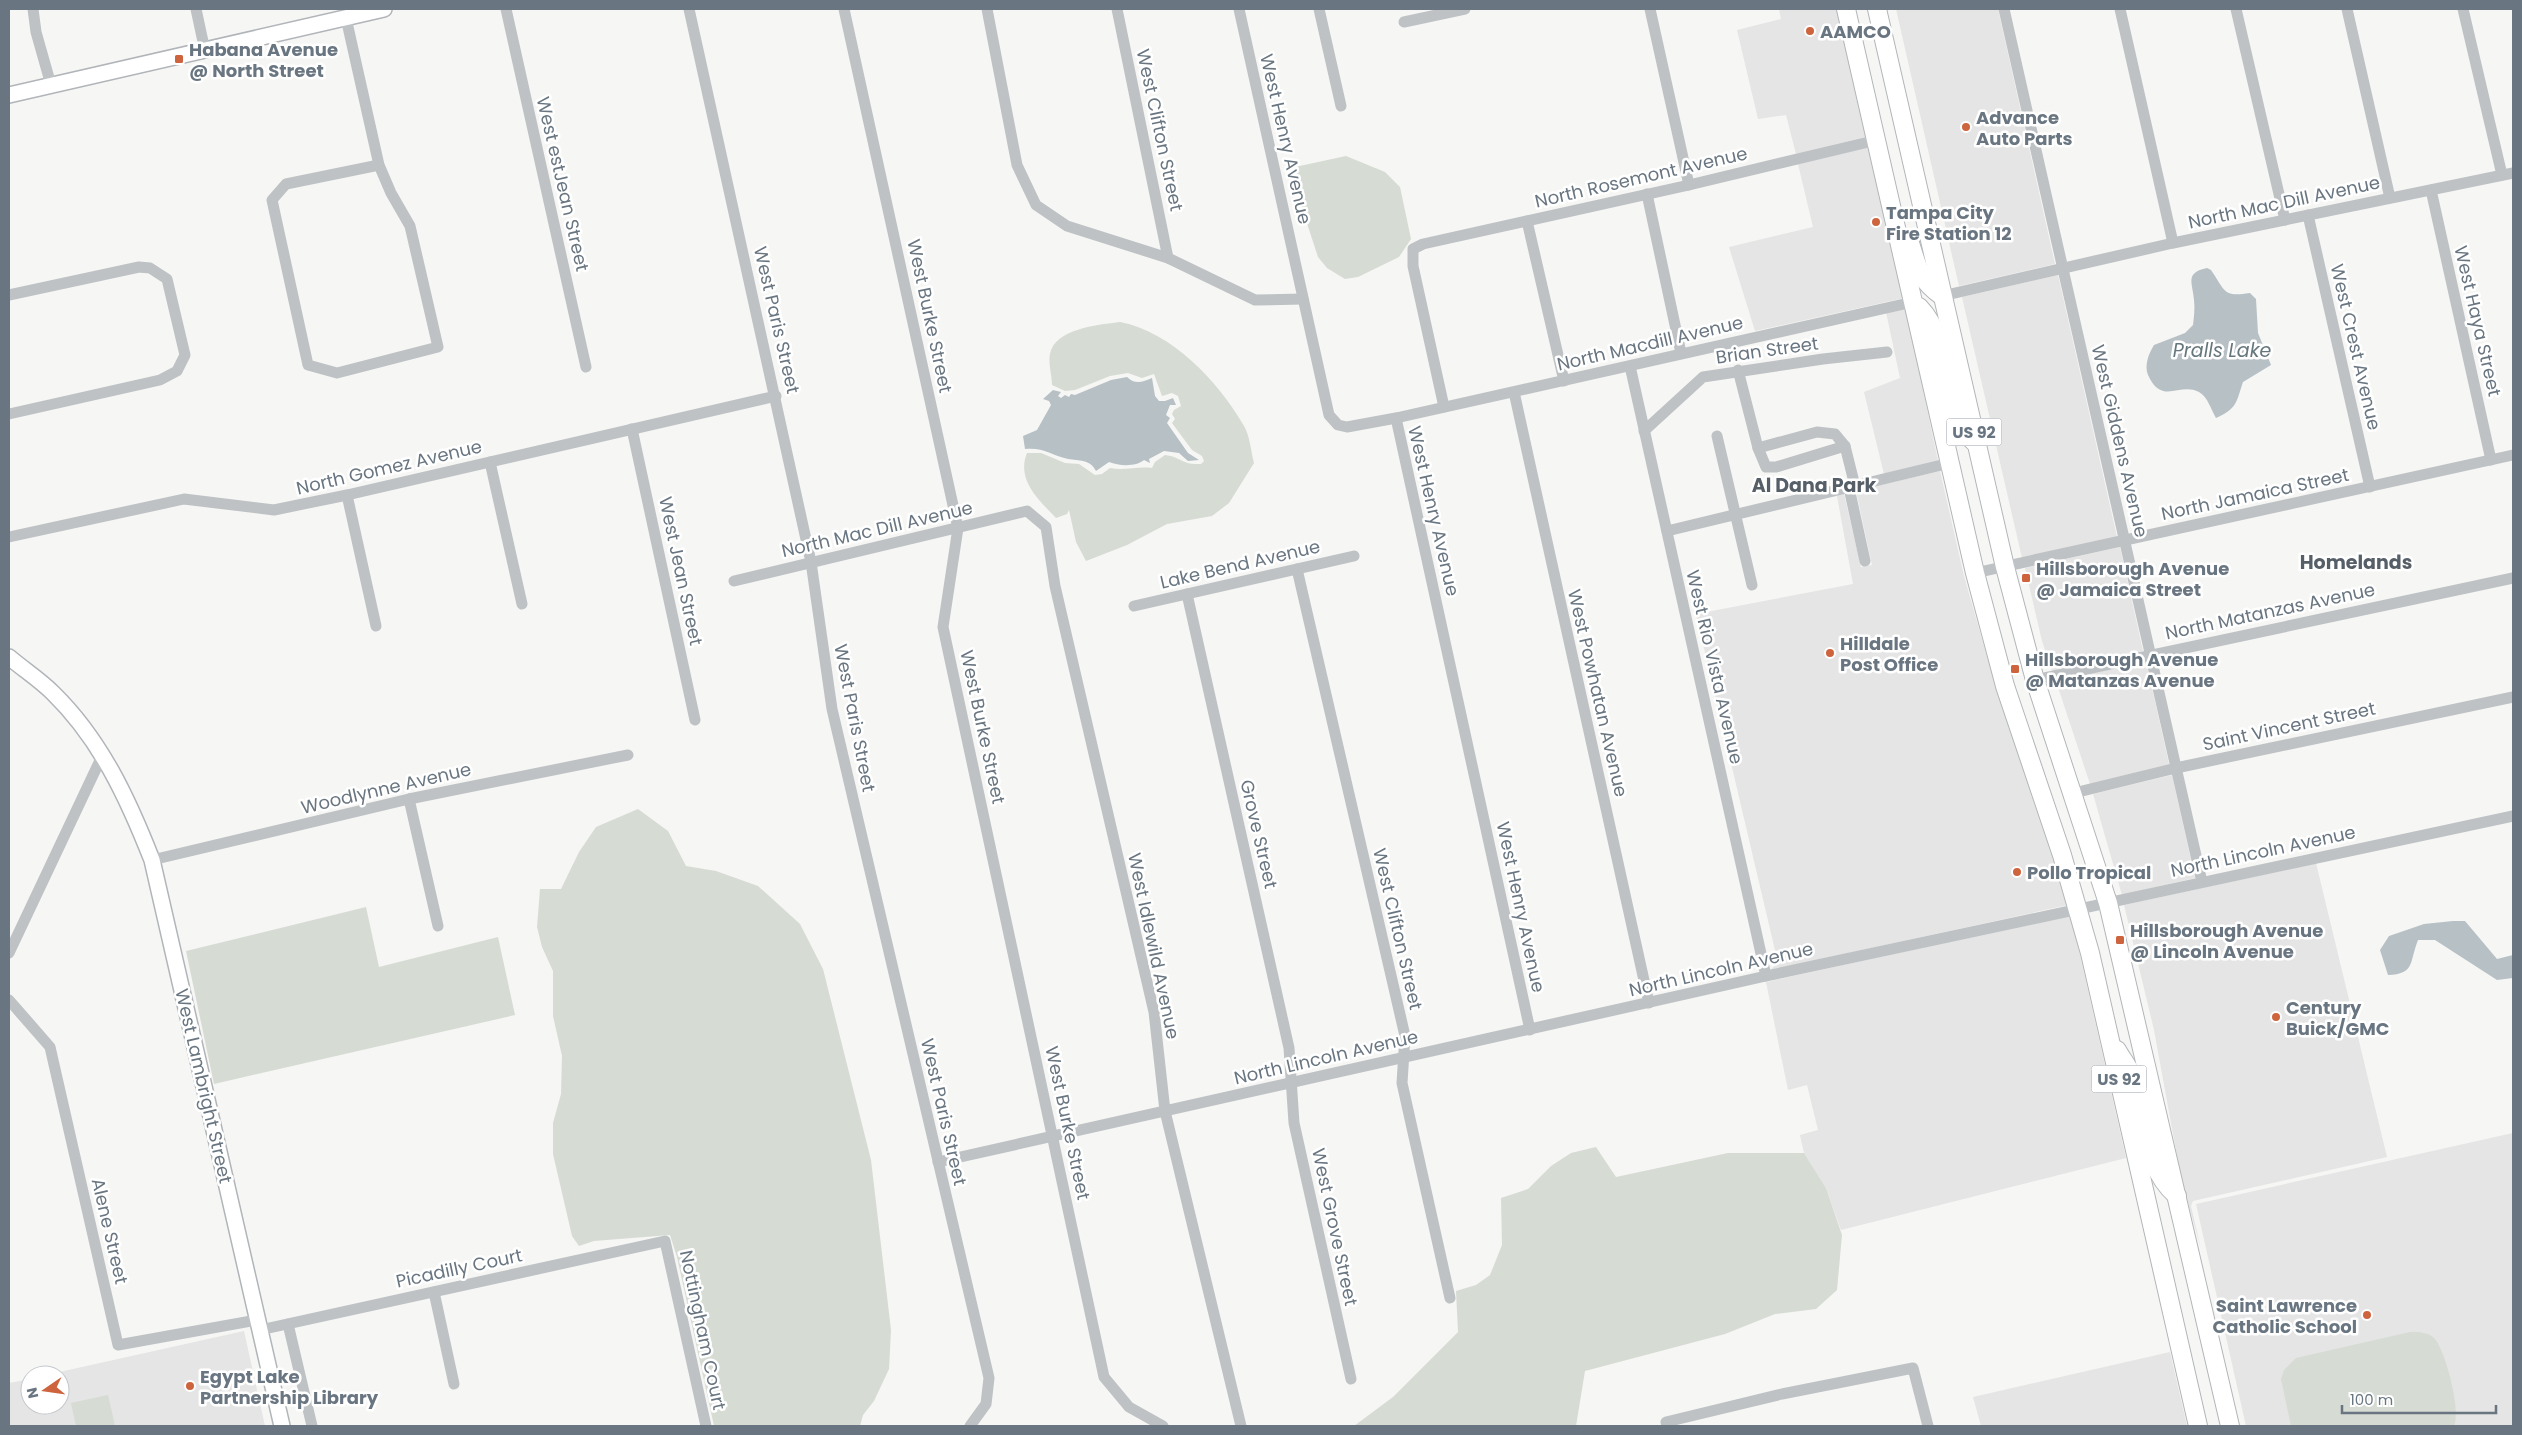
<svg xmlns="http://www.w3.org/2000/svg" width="2522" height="1435" viewBox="0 0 2522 1435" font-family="Poppins,sans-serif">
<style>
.built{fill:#e4e5e4}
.green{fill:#d6dbd4}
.water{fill:#b7c0c5}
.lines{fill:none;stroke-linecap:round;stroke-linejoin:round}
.secondary-casing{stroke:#b1b5b9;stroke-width:18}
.primary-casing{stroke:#b2b6b9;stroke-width:20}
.street{stroke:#bec2c5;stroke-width:11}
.secondary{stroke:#fff;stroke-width:15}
.primary{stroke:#fff;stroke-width:18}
.poi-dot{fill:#cd643e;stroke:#fff;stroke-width:2}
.labels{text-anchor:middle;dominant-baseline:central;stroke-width:5;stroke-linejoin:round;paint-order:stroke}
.shield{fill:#fff;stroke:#969fa7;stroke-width:1}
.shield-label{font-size:16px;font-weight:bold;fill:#697681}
.poi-label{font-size:18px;font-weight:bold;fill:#697681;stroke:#fff;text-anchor:start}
.street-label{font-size:18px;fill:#697681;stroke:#fff}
.water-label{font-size:19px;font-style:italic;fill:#65767d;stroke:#fff}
.neighbourhood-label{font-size:19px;font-weight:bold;fill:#565f67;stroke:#fff}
</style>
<rect width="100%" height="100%" fill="#f6f6f4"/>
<g class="built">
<polygon points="1779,9 1839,9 1869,136 1796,154 1786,115 1758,119 1737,30 1781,19"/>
<polygon points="1896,9 1998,9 2055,264 1959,286"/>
<polygon points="1872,146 1904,298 1755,331 1729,247 1813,227 1798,164"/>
<polygon points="2058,275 2117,537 2022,558 1962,297"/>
<polygon points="1906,308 1938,461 1884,474 1864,392 1900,378 1886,312"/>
<polygon points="1940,471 1964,576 1995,685 2058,860 2068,905 1770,970 1778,963 1696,614 1853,584 1837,496 1844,494 1861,567 1872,565 1856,491"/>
<polygon points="2120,547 2143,651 2052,671 2042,641 2025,568"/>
<polygon points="2146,661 2169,764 2090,784 2056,681"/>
<polygon points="2172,775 2195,878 2122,895 2093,794"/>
<polygon points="2316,863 2387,1157 2193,1201 2191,1206 2201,1249 2181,1178 2154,1030 2124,905"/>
<polygon points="2071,915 2126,1158 1841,1230 1826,1188 1804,1153 1800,1135 1818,1130 1807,1085 1788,1090 1766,982"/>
<polygon points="2513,1133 2513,1426 2246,1426 2196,1204"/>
<polygon points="244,1331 265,1426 9,1426 9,1383 30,1379 30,1405 60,1405 60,1375 46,1375"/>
<polygon points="2170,1352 2187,1426 1981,1426 1973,1397"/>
</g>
<g class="green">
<polygon points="1346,156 1385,172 1400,187 1411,239 1399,257 1358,277 1345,279 1327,268 1318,257 1301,205 1295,167"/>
<path d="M1120,322c52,10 98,59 124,104 6,10 7,26 10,37l-25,40 -17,13 -45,8 -40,21 -41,16 -10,-19 -7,-32 -2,4 -11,4c-17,-18 -40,-38 -29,-65h14l24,10 14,1 16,11 7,-1 8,-6c14,3 29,-2 42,0l3,-6 10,-7c17,2 16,10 36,9l3,-3 -2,-5 -10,-6 -20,-27 3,-4 -3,-5 2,-4 7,-4 -3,-10 -6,-3 -10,3 -8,-22 -12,4 -14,-5 -18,3 -35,14 -10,1 -13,-6c0,-9 -4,-22 -2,-31 5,-26 49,-29 70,-32z"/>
<polygon points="638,809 668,831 686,866 716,871 758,886 800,924 823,969 871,1160 891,1330 889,1369 874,1401 863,1415 860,1426 714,1426 677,1257 670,1235 594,1241 579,1246 572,1236 553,1154 553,1123 561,1094 562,1056 553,1016 553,971 542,947 537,927 540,889 561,889 579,852 596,827"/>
<polygon points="366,907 379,967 498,937 515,1015 214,1084 186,951"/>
<polygon points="1596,1147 1616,1177 1728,1153 1804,1153 1826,1188 1842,1235 1837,1290 1816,1309 1775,1314 1725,1334 1585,1371 1576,1426 1354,1426 1393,1397 1458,1332 1456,1291 1476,1285 1490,1275 1502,1245 1501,1198 1528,1189 1551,1166 1571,1153"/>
<path d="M2410,1332c9,0 19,0 25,7 11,14 26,72 19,87h-163l-10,-47 3,-9 12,-12z"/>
<polygon points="108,1395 115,1426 76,1426 71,1403"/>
</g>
<g class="water">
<path d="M2207,268l4,2c15,22 12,27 39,23l6,6 2,34 13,32 -28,17c-7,20 -5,26 -27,36 -5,-8 -8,-21 -17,-26 -20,-10 -37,14 -51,-17 -4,-10 1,-22 6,-30l31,-12 8,-8c1,-8 2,-17 1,-25 -1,-17 -10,-27 13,-32z"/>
<path d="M1127,377c8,8 16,5 25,1l3,18 4,5h6l8,-3 3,7h-6l-4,10 4,3 -3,5 21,30 11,7 -11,1 -9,-8 -15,-2 -15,8 1,4 -6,-3c-8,7 -25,6 -35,2l-13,9c-6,-12 -17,-10 -28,-12 -17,-4 -25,-12 -43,-10l-2,-13 14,-6 14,-25 -2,-4 -6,-2 10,-9 8,2 -3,4 3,2 4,-3 4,2 2,-3 4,1 36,-15z"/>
<path d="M2453,921h12l32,38 16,-4v23l-16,2 -62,-40h-17c-9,23 -3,34 -30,35l-8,-25 9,-14 35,-12z"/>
</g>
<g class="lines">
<defs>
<g id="secondary">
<polyline points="9,95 384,9"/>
<path d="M9,657c14,12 31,23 44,36 48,47 75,106 99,167l130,566"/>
</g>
<g id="primary">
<polyline points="1846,9 1975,573 2005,686 2062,855 2090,953 2198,1426"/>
<polyline points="1877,9 2005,567 2035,680 2108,903 2230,1426"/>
<path d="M1909,240c9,27 9,39 33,56"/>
<path d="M1919,307c28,29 26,76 38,112 3,7 11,15 16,22"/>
<path d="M2117,1050c4,8 11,16 14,24 17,41 10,91 46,122"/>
</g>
</defs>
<use href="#secondary" class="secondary-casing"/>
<use href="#primary" class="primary-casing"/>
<g class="street">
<polyline points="33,9 36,32 51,85"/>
<polyline points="196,9 205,51"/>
<polyline points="506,9 586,367"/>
<polyline points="689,9 811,562 832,709 989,1378 986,1404 970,1426"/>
<polyline points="844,9 958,528 943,627 1104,1377 1129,1407 1163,1426"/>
<polyline points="987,9 1017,165 1036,205 1067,226 1168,258 1255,300 1303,299"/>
<polyline points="1117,9 1168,258"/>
<polyline points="1239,9 1329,415 1338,425 1347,427 1396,418 1913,302"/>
<polyline points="1319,9 1341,106"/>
<polyline points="1650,9 1689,185"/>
<polyline points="2004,9 2202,882"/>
<polyline points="2120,9 2173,243"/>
<polyline points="2236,9 2285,220"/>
<polyline points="2347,9 2390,198"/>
<polyline points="2463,9 2502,175"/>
<polyline points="346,18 379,165 391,193 410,226 438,347 337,373 308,365 272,200 286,184 379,165"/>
<polyline points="1404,22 1465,9"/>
<polyline points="2431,190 2491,460"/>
<polyline points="1647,194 1681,353"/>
<polyline points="2308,215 2370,487"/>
<polyline points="1527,221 1564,381"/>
<polyline points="9,295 139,267 150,268 167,279 185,355 177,371 160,380 9,414"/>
<polyline points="1942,296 2173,243 2513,173"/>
<polyline points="1630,366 1766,976"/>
<polyline points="1738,370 1758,448 1766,467 1776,467 1845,446"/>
<polyline points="1514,392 1649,1003"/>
<polyline points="1444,407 1413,266 1413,249 1423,244 1689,185 1877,140"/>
<polyline points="1396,418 1530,1030"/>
<polyline points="632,429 695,720"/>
<polyline points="1644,431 1703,377 1823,359 1887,352"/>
<polyline points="1717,436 1752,585"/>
<polyline points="1758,448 1817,432 1835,434 1845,446 1855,486"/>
<polyline points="490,462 522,604"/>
<polyline points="1849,488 1865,561"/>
<polyline points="347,495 376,626"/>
<polyline points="1667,531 1950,463"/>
<polyline points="9,537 184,499 274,510 347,495 776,396"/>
<polyline points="1297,569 1405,1036 1402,1083 1450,1298"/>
<polyline points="1975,573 2513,455"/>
<polyline points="734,581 1027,511 1046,527 1055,586 1154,1012 1165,1111 1241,1426"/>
<polyline points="1187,594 1289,1048 1294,1123 1351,1379"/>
<polyline points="1134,606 1354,556"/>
<polyline points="2035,680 2513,578"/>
<polyline points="2074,793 2176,768 2513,697"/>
<polyline points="409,799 438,926"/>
<polyline points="152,860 409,799 628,755"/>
<polyline points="9,953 103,754"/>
<polyline points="9,1000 50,1047 118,1345 257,1320"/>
<polyline points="938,1162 1766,976 2513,816"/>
<polyline points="434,1292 454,1384"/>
<polyline points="288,1324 312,1426"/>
<polyline points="260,1330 665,1241 706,1426"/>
<polyline points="1667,1426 1666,1422 1782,1394 1913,1368 1928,1426"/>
</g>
<use href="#secondary" class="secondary"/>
<use href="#primary" class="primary"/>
</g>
<g class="poi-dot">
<circle cx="1810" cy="31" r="5"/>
<rect x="174" y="54" width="10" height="10" rx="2.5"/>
<circle cx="1966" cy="127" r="5"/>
<circle cx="1876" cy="222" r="5"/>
<rect x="2021" y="573" width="10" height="10" rx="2.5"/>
<circle cx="1830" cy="653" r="5"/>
<rect x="2010" y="664" width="10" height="10" rx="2.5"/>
<circle cx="2017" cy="872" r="5"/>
<rect x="2115" y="935" width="10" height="10" rx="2.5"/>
<circle cx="2276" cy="1017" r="5"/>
<circle cx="2367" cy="1315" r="5"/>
<circle cx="190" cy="1386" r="5"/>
</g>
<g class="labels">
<g class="shield">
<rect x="1946.5" y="418.5" width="55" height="27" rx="4"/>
<rect x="2091.5" y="1065.5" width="55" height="27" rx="4"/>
</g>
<g class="shield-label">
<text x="1974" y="432">US 92</text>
<text x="2119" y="1079">US 92</text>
</g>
<g class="poi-label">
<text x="1820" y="31">AAMCO</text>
<text x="189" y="49">Habana Avenue<tspan x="189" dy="21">@ North Street</tspan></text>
<text x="1976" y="117">Advance<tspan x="1976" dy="21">Auto Parts</tspan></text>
<text x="1886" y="212">Tampa City<tspan x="1886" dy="21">Fire Station 12</tspan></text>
<text x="2036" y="568">Hillsborough Avenue<tspan x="2036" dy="21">@ Jamaica Street</tspan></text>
<text x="1840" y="643">Hilldale<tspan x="1840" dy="21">Post Office</tspan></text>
<text x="2025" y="659">Hillsborough Avenue<tspan x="2025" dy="21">@ Matanzas Avenue</tspan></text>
<text x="2027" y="872">Pollo Tropical</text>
<text x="2130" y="930">Hillsborough Avenue<tspan x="2130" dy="21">@ Lincoln Avenue</tspan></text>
<text x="2286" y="1007">Century<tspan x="2286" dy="21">Buick/GMC</tspan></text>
<text x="2357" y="1305" text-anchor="end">Saint Lawrence<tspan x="2357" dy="21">Catholic School</tspan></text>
<text x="200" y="1376">Egypt Lake<tspan x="200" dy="21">Partnership Library</tspan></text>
</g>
<g class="street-label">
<text transform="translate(1160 130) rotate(78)">West Clifton Street</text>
<text transform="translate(1286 139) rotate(77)">West Henry Avenue</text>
<text transform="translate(1641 177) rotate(-13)">North Rosemont Avenue</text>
<text transform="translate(563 184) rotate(77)">West estJean Street</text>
<text transform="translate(2284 202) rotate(-12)">North Mac Dill Avenue</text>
<text transform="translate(930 316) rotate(78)">West Burke Street</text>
<text transform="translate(777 320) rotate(77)">West Paris Street</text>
<text transform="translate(2478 321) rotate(77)">West Haya Street</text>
<text transform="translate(1650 343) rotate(-13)">North Macdill Avenue</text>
<text transform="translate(2356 347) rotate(77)">West Crest Avenue</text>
<text transform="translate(1767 350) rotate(-8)">Brian Street</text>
<text transform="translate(2120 441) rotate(77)">West Giddens Avenue</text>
<text transform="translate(389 467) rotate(-13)">North Gomez Avenue</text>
<text transform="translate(2255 494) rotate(-12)">North Jamaica Street</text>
<text transform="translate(1434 511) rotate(77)">West Henry Avenue</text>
<text transform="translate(877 529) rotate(-13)">North Mac Dill Avenue</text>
<text transform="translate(1240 564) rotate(-13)">Lake Bend Avenue</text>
<text transform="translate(681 571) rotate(78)">West Jean Street</text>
<text transform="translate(2270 611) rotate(-12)">North Matanzas Avenue</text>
<text transform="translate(1715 667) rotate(77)">West Rio Vista Avenue</text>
<text transform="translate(1598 693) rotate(77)">West Powhatan Avenue</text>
<text transform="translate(855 718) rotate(79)">West Paris Street</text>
<text transform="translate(2289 726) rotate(-12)">Saint Vincent Street</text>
<text transform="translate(983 727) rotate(78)">West Burke Street</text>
<text transform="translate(386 788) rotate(-13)">Woodlynne Avenue</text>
<text transform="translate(1259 834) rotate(77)">Grove Street</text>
<text transform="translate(2263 851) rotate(-12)">North Lincoln Avenue</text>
<text transform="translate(1521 907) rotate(78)">West Henry Avenue</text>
<text transform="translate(1398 929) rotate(77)">West Clifton Street</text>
<text transform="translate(1154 946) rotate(78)">West Idlewild Avenue</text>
<text transform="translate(1721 969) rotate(-13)">North Lincoln Avenue</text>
<text transform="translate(1326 1057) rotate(-13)">North Lincoln Avenue</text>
<text transform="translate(204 1086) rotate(77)">West Lambright Street</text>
<text transform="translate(944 1112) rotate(77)">West Paris Street</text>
<text transform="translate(1068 1123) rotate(78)">West Burke Street</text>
<text transform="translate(1335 1227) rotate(78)">West Grove Street</text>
<text transform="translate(110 1231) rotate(77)">Alene Street</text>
<text transform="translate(459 1268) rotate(-12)">Picadilly Court</text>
<text transform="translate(703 1330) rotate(78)">Nottingham Court</text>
</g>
<g class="water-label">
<text x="2222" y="350">Pralls Lake</text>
</g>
<g class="neighbourhood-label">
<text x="1814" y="485">Al Dana Park</text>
<text x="2356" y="562">Homelands</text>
</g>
</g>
<rect width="2522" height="1435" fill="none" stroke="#697681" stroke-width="20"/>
<g transform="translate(45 1390) rotate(257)"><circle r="24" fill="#ffffff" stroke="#c3c8cd"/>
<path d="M0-4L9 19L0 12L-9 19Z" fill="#cd643e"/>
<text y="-8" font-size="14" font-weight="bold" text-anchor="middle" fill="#697681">N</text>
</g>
<path d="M2342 1405v8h154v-8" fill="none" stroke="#697681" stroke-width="2.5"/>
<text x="2350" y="1405" font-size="15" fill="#697681" stroke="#ffffff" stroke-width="4" paint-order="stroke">100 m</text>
</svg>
